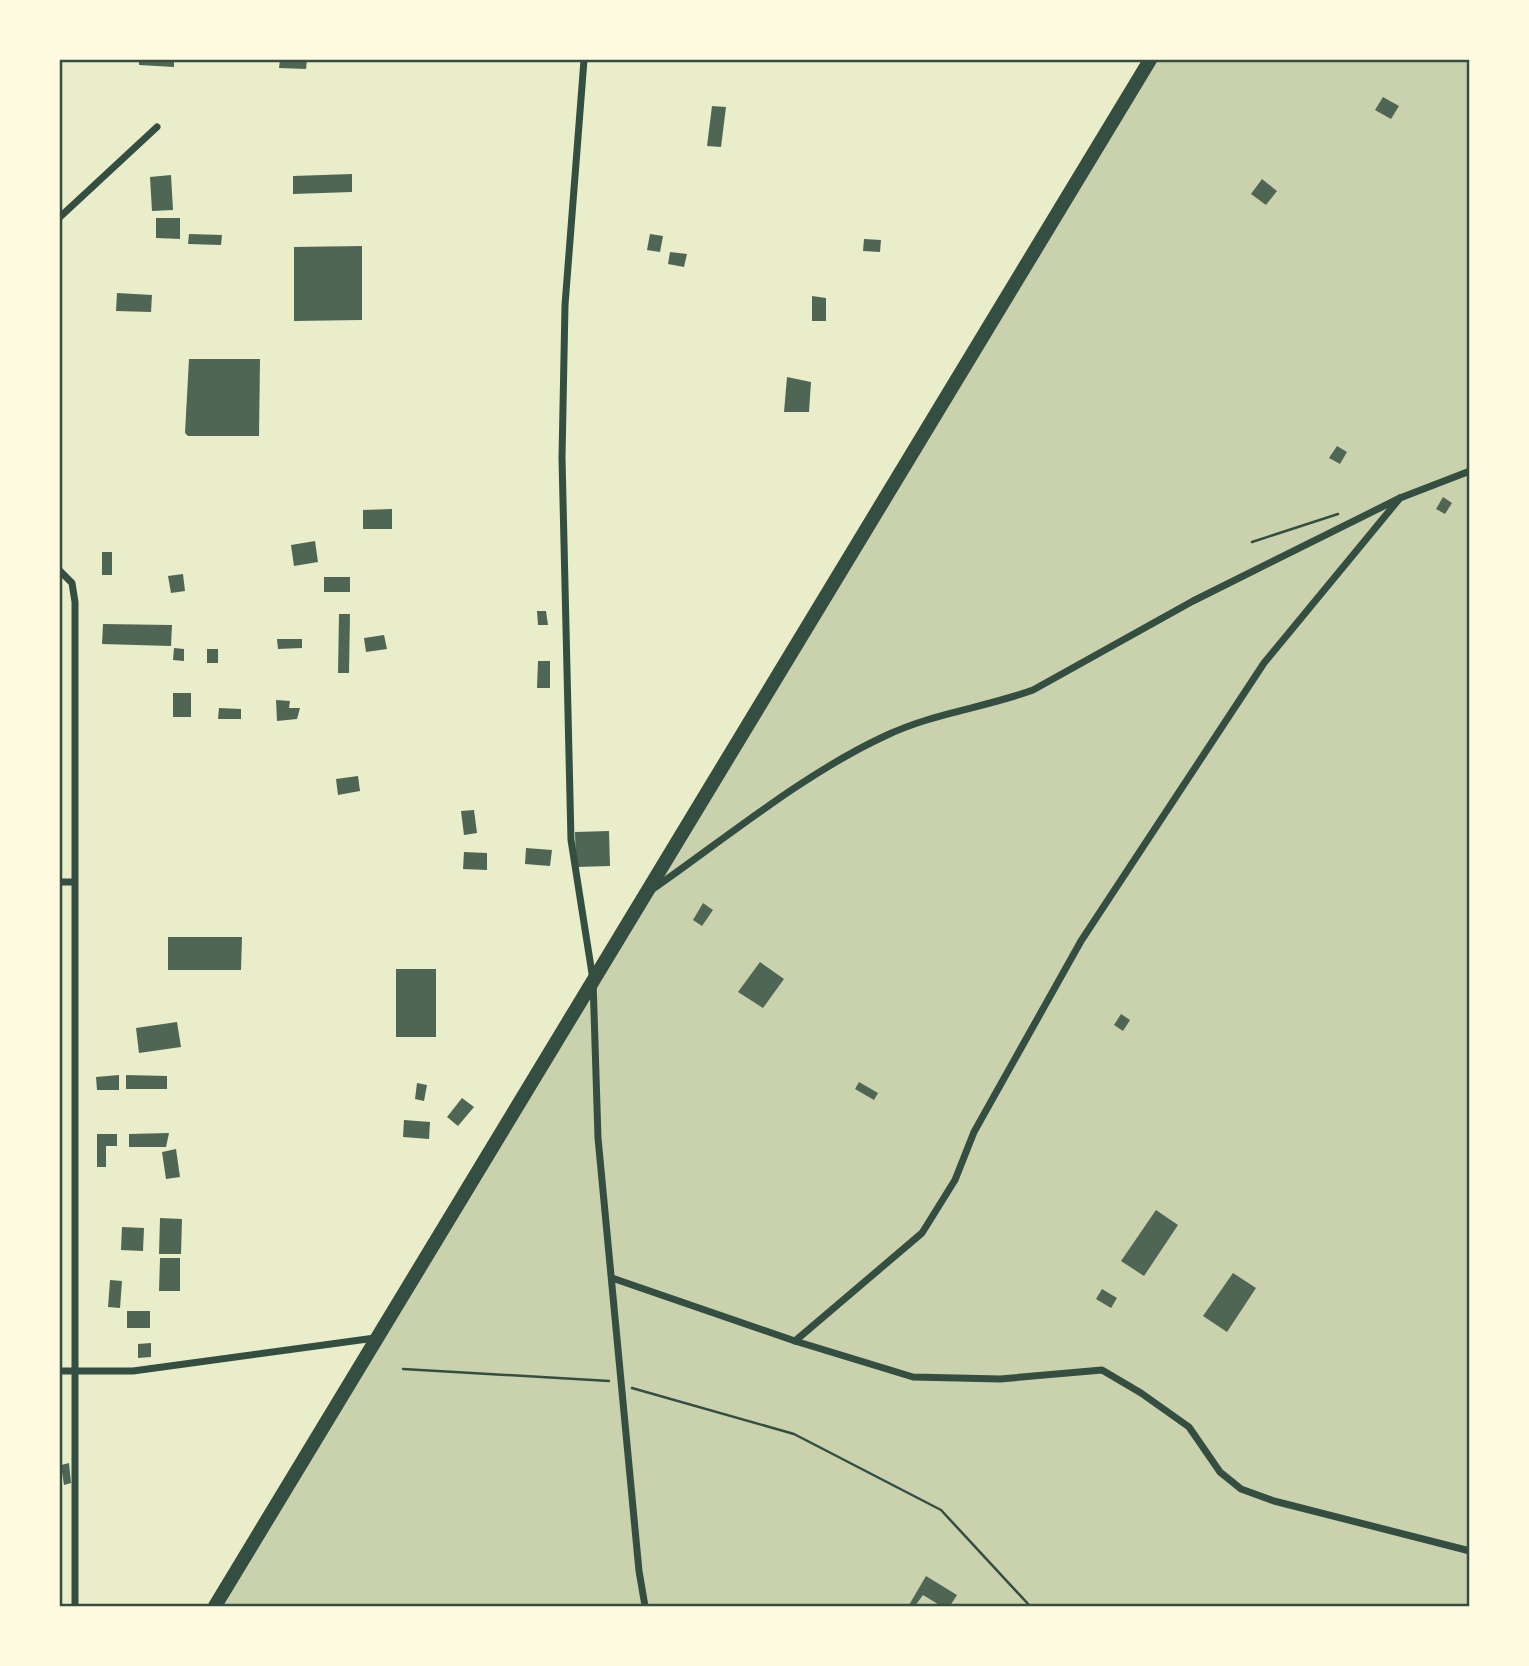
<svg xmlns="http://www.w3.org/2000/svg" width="1529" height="1666" viewBox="0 0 1529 1666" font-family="'Crimson Pro',serif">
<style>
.green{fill:#cad2ad}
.building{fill:#4f6655}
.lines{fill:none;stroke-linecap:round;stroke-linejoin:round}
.path{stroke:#344e41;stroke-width:2.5}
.minor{stroke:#344e41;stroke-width:7}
.trunk{stroke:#344e41;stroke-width:14}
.neatline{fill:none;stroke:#344e41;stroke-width:2.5}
</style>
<rect width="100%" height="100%" fill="#e9edc9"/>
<polygon class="green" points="1149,60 1469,60 1469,1606 215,1606"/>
<g class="building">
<polygon points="139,60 174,60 174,67 139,65"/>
<polygon points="280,60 307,60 306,69 279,68"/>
<polygon points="1383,97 1399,106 1391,119 1375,110"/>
<polygon points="712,106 726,107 721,147 707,146"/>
<polygon points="352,174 352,192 293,194 293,176"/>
<polygon points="171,175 173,210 152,211 150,177"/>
<polygon points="1262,179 1277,191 1266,205 1251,194"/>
<polygon points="156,218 180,218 180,239 156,238"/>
<polygon points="189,234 222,235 221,245 188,244"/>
<polygon points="650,234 663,236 660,252 647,250"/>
<polygon points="864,239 881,240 880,252 863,251"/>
<polygon points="362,246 362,320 294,321 294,247"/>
<polygon points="670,252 687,254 684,267 668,264"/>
<polygon points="117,293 152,295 151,312 116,311"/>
<polygon points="812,296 826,298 826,321 812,321"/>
<polygon points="189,359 260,359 259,436 188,436 185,433"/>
<polygon points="787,377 811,382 809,412 784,412"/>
<polygon points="1337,446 1347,452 1340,464 1329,458"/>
<polygon points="1443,497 1452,503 1445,514 1436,509"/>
<polygon points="392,509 392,529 363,529 363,510"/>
<polygon points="315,541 318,562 294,566 291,545"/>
<rect x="102" y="552" width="10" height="23"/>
<polygon points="183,574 185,591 171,593 168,576"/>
<rect x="324" y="577" width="26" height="15"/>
<polygon points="537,611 546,611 548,625 538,625"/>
<polygon points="339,614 350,614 349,673 338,673"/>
<polygon points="103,624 172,625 171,646 102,644"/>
<polygon points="384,635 387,649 366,652 364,638"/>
<polygon points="277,639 302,639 302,648 278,649"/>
<polygon points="174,648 184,649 184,661 173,660"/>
<rect x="207" y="649" width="11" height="14"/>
<polygon points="538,661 550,661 550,688 537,688"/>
<rect x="173" y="693" width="18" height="24"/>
<polygon points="276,700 290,701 289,708 300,708 297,719 277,721"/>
<polygon points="219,708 241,709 241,719 218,719"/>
<polygon points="358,776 360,791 338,795 336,779"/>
<polygon points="474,810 477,833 464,835 461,811"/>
<polygon points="609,831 610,866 576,867 575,832"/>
<polygon points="526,848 552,850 550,866 525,864"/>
<polygon points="464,852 487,853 487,870 463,869"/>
<polygon points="703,903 713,910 702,926 693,920"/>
<polygon points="168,937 242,937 241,970 168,970"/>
<polygon points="760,962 784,979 763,1008 738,992"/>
<rect x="396" y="969" width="40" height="68"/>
<polygon points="1121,1014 1130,1020 1123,1031 1114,1025"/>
<polygon points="177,1022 181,1047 139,1053 136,1028"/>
<polygon points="119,1075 119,1090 97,1090 96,1077"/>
<polygon points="126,1075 167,1076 167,1089 126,1089"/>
<polygon points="859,1082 878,1093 874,1100 855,1089"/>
<polygon points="417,1083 427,1085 424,1101 415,1099"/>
<polygon points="462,1098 474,1107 458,1126 447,1117"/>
<polygon points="404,1120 430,1122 429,1139 403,1137"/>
<polygon points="169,1133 166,1147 129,1147 129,1134"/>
<polygon points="97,1134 117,1134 117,1146 106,1146 106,1167 97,1167"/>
<polygon points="176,1149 180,1177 166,1179 162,1152"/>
<polygon points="1156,1210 1178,1225 1144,1276 1121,1261"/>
<polygon points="160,1218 182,1219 181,1254 159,1254"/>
<polygon points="122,1227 144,1228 143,1251 121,1250"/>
<polygon points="160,1258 180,1258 180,1291 159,1291"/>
<polygon points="1233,1273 1256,1288 1227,1332 1203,1316"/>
<polygon points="110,1280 122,1281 120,1308 108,1307"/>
<polygon points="1102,1289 1117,1298 1111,1308 1096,1299"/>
<rect x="127" y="1311" width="23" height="17"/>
<polygon points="151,1343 151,1357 138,1358 138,1344"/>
<polygon points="69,1463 71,1483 64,1485 61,1465"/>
<polygon points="926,1576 957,1595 950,1606 941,1606 923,1595 915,1606 909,1605"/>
</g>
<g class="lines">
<g class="path">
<polyline points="1252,542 1338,514"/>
<polyline points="403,1369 609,1381"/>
<polyline points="632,1388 794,1434 941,1510 1030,1606"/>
</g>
<g class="minor">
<polyline points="584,60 565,305 562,458 571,840 593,980 598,1138 639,1571 645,1606"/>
<polyline points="60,217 157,127"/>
<polyline points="60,571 72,583 75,602 75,1606"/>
<polyline points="60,882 73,882"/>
<path d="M653,889c73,-51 152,-116 232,-153 48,-23 99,-28 148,-46l160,-89 207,-103 70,-27"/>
<polyline points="612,1278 795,1341 913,1377 1000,1379 1102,1370 1141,1393 1189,1427 1220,1472 1241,1489 1274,1501 1470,1551"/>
<polyline points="795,1341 922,1233 955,1180 974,1132 1081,941 1264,663 1400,498"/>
<polyline points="60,1371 133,1371 375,1338"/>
</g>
<polyline class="trunk" points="215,1606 1150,60"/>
</g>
<rect width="1529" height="1666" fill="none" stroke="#fefae0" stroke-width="122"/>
<rect x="61" y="61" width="1407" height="1544" class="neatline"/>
</svg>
